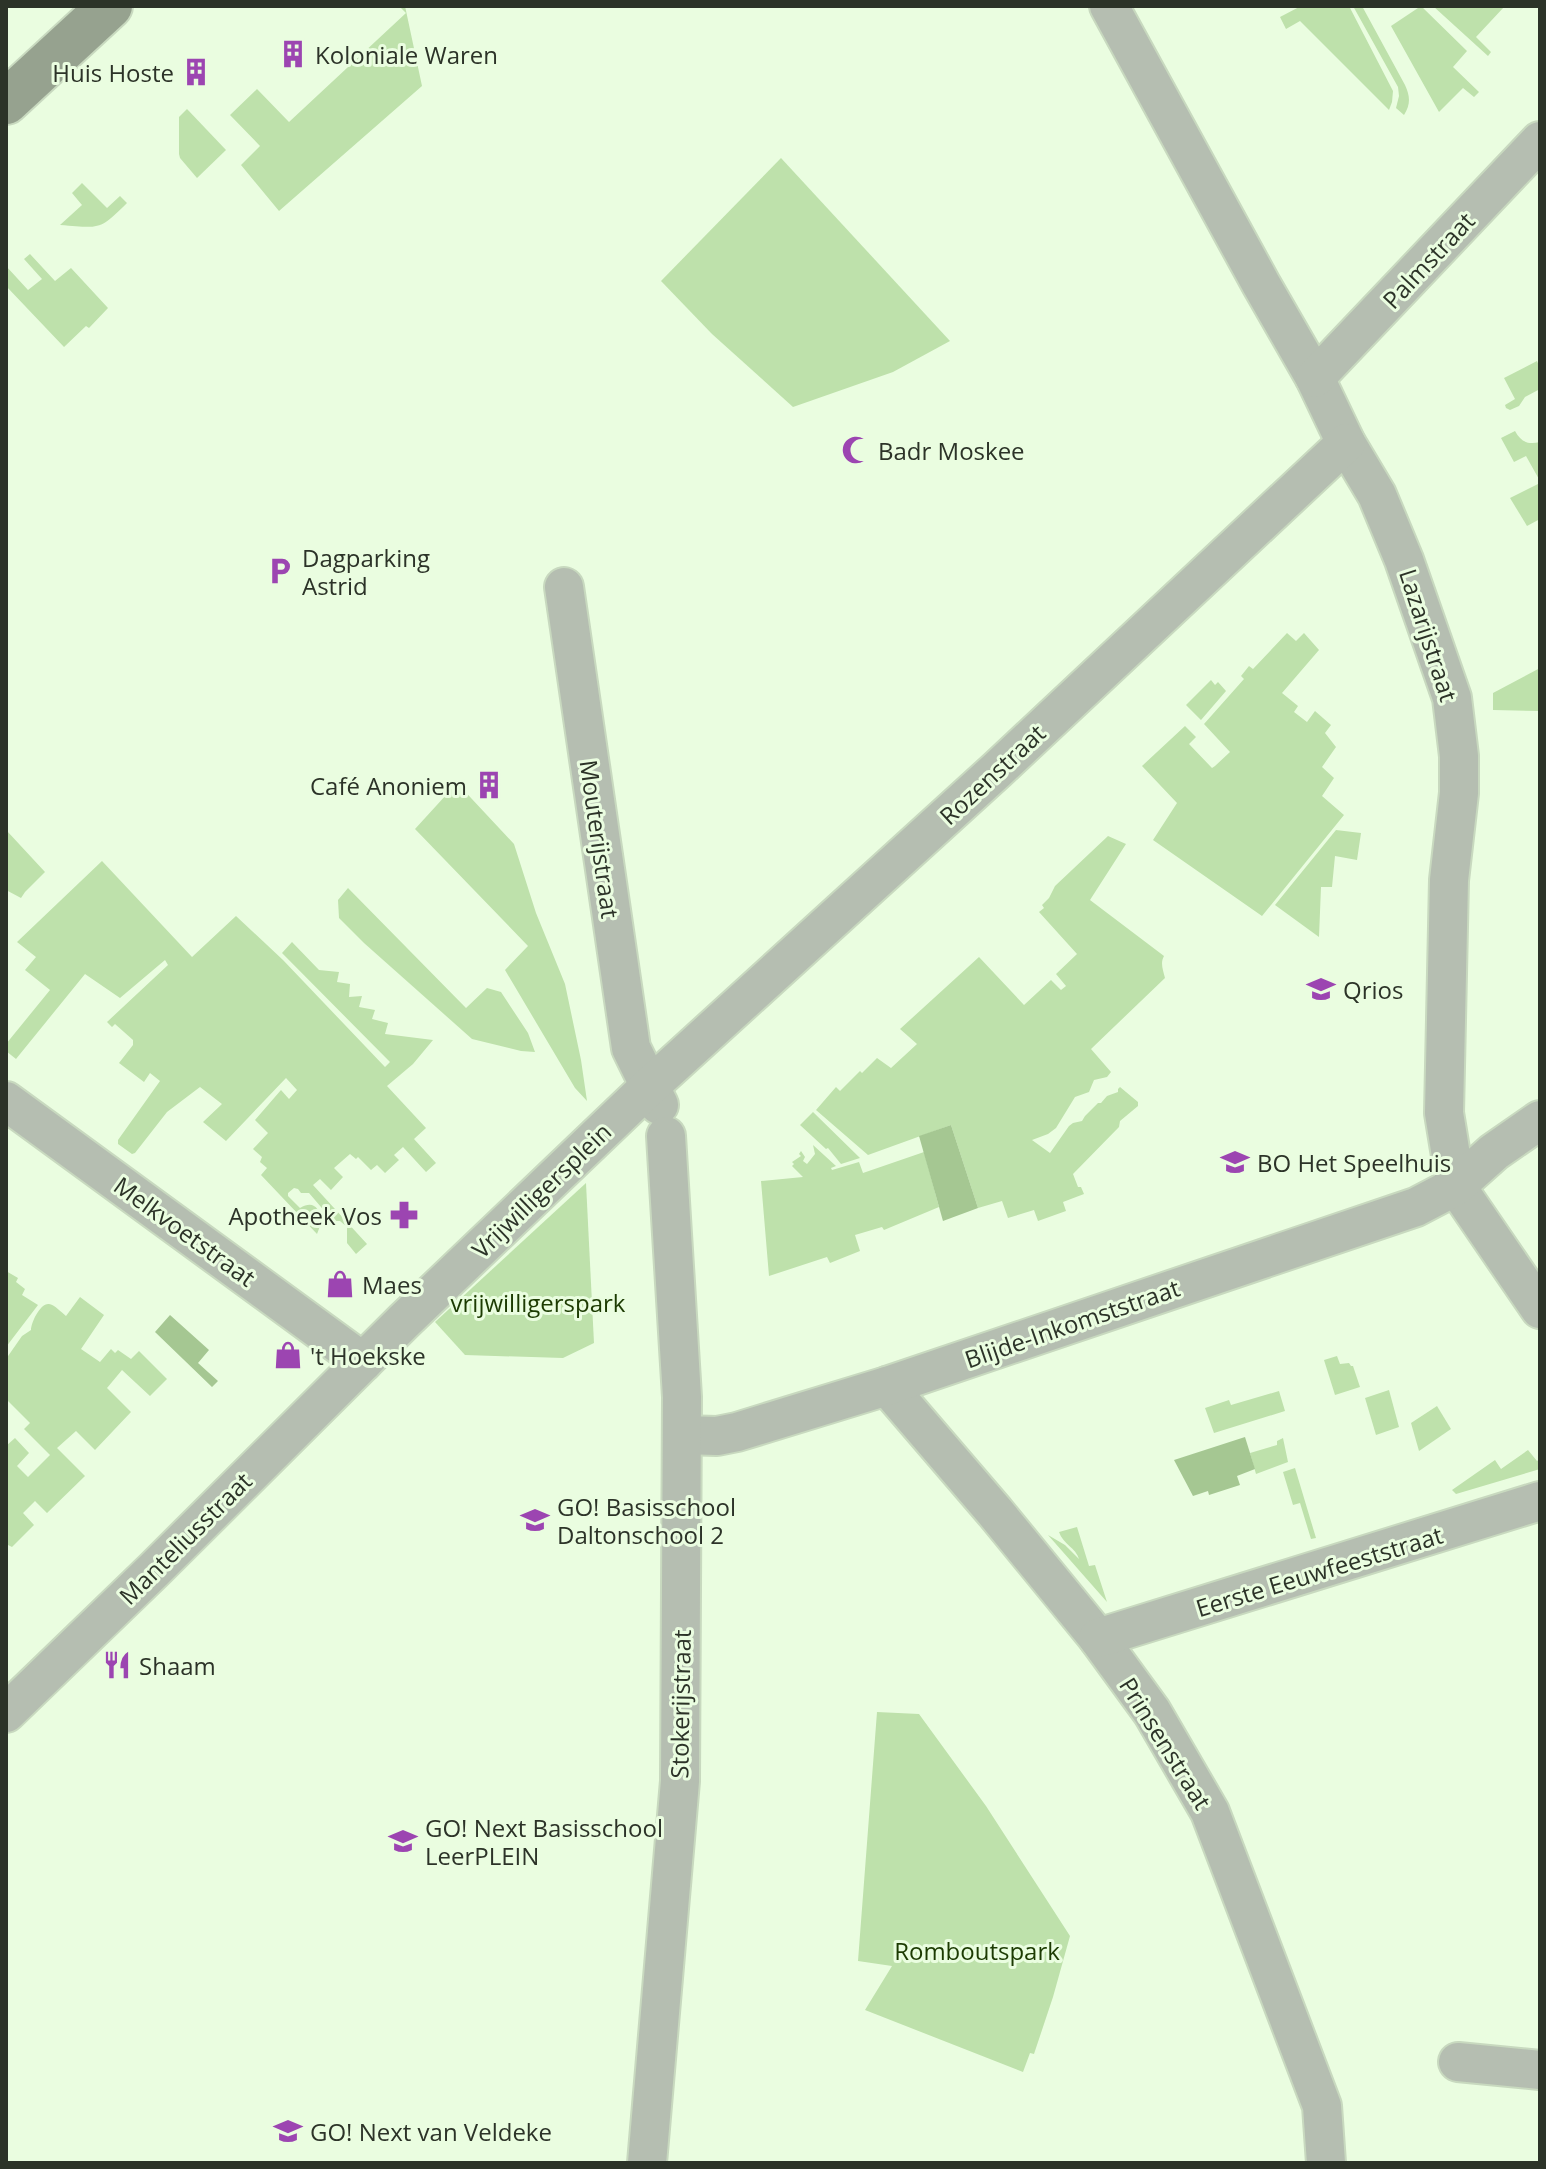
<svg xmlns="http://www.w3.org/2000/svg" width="1546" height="2169" viewBox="0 0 1546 2169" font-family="'Open Sans',sans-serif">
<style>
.green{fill:#bee1ab}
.forest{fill:#a5c792}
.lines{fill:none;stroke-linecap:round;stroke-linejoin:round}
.street-casing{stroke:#c8d9bf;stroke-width:42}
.secondary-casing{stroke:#c8d9bf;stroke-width:48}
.street{stroke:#b5beb1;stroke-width:38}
.secondary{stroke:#96a28f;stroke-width:44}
.labels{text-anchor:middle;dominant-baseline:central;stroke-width:6;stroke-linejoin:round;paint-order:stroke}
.poi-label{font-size:24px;fill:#2c3328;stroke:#eafde0;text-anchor:start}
.street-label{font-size:24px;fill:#2c3328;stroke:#eafde0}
.park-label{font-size:24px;fill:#1c3b02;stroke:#eafde0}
</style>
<rect width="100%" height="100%" fill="#eafde0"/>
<g class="green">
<polygon points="399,6 405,6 422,86 279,211 241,165 260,146 230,115 257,89 289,122 406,13"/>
<polygon points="1301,6 1349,6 1393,91 1392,102 1389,110 1300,21 1286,29 1280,17"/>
<path d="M1353,6h9l43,79c5,11 6,19 -1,30l-8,-7 3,-12 -1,-9z"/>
<polygon points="1421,6 1467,51 1453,67 1479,92 1474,97 1463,88 1439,112 1391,26"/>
<polygon points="1433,6 1503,6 1504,7 1476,37 1491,52 1488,56"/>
<polygon points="187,109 226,150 197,178 180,158 179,154 179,117"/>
<polygon points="781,158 950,341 893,372 793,407 712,334 661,281"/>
<path d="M82,183l25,25 13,-12 7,7c-28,28 -27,25 -67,22l22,-20 -10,-12z"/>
<polygon points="30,254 55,281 71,268 108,308 89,328 86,326 64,347 6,286 6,266 28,290 42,279 24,259"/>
<polygon points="1537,361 1540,368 1540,389 1525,397 1519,406 1510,410 1506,408 1505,405 1515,399 1504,378"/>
<path d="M1515,431c6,11 13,14 25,11v39l-14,-25 -12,6 -13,-24z"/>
<polygon points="1540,483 1540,519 1527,526 1510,498"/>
<polygon points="1287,633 1296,641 1304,633 1319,650 1282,693 1298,706 1294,712 1307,722 1315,711 1331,725 1325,733 1336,747 1322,767 1334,778 1322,796 1344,815 1262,916 1153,840 1177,803 1142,766 1185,726 1196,737 1189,744 1212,768 1215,766 1230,752 1204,724 1244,679 1241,676 1249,666 1253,669"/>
<polygon points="1540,668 1540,711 1493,710 1493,693"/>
<polygon points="1211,680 1215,685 1218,682 1226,691 1201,720 1186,705"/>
<polygon points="457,783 514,844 536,913 565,984 581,1060 587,1101 575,1088 505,970 528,946 415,829"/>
<polygon points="1336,830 1361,833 1357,860 1335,856 1332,887 1321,887 1319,937 1275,905"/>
<polygon points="7,831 45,872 25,892 21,898 6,890"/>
<path d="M1108,836l18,8 -36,56 74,56c-4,7 -1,14 1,22l-74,71 20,23 -4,5 -13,3 -5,12 -14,5 -19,31 -8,6 -16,6 18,13 19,-27 4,-3 9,-2 3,-5 13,-13h3l6,-7 11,-4v-3l2,-2 18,15v4l-18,15 -1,6 -46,47 5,13h3l3,7 -21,8 3,9 -28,10 -4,-11 -26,8 -6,-17 -24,7 -27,-83 -83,30 -52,-45 20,-23 4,4 20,-20 2,2 15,-15 14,10 26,-24 -17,-15 79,-72 45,48 27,-25 10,10 5,-4 -10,-12 21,-20 -38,-42 5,-4 -2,-3 7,-7 6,-12z"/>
<path d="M102,861l90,96 44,-41 47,44 102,107 5,-5 -108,-109 10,-11 27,28 20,2 -2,10 13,2 -1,13 13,-1 -3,11 16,3 -3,9 16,4 -3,11 48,6 -20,24 -26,22 39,42 -12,11 22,24 -10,9 -23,-25 -9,8 5,5 -14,13 -8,-8 -6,5 -13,-13 -2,2 -6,-5 -16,14 9,9 -12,13 -11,-11 -7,6 54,59 -11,10 -9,-11v-16l-7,-6h-7l-24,-28h-8l-3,-4 -4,-1 -6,5v3l12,12c13,-8 19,-1 22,13l-5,13 -56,-59 6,-7 -7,-6 2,-5 -9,-8 15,-16 -13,-13 26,-30 8,9 8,-9 -11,-12 -60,63 -23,-19 19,-18 -22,-17 -33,25 -32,41 -3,1 -14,-10v-4l42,-59 -10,-8 -6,9 -25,-19 14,-18v-5l-18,-16 -3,3 -5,-5 61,-57 -3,-5 -45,38 -35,-24 -69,85 -10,-8v-7l44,-54 -25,-20 11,-13 -19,-15z"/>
<polygon points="348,888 466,1008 487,988 501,992 528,1033 535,1052 521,1051 472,1039 364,943 339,918 338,900"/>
<polygon points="813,1112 860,1158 841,1164 828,1148 826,1149 800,1125"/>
<polygon points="813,1145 836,1166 831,1168 832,1170 859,1162 863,1173 924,1152 939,1207 884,1230 882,1227 855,1235 860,1251 830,1263 827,1257 769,1276 761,1181 803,1177 792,1166 794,1164 792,1162 801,1156 799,1154 801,1151 805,1157 803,1161 807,1164 815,1154"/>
<polygon points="586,1183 594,1343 563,1358 465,1355 435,1322"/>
<polygon points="6,1271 18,1278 16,1282 25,1289 22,1295 38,1305 6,1347"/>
<path d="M80,1297l24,18 -23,34 19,13 11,-13 4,4 3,-3 13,9 8,-8 28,28 -17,17 -28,-26 -15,18 24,24 -36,38 -19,-19 -19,17 28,28 -38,37 -12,-12 -12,12 11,12 -22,22 -6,-3v-98l9,-8 14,15 -12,13 11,11 22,-22 -26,-26 6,-6 -24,-24v-40l16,-23 9,-6c0,-7 9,-27 18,-26 5,0 13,9 17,12z"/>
<polygon points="1337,1356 1340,1364 1349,1363 1351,1366 1353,1366 1360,1387 1335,1395 1324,1360"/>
<polygon points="1389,1390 1399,1427 1376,1435 1365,1398"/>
<polygon points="1279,1391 1285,1411 1214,1433 1205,1408 1229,1400 1231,1405"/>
<polygon points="1437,1406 1451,1429 1419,1451 1411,1423"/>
<polygon points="1283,1438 1288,1462 1256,1474 1250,1453 1277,1445 1277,1441"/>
<polygon points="1528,1450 1537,1461 1540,1459 1540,1469 1456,1494 1452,1490 1495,1460 1501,1469"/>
<polygon points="1295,1468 1316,1538 1311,1539 1300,1503 1293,1505 1283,1472"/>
<path d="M1077,1527l12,39 6,-1 12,37 -59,-67 17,10 14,14c-3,-11 -16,-15 -20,-27z"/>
<polygon points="877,1712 919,1714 986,1806 1070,1936 1053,1997 1034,2054 1030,2053 1023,2072 865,2010 892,1966 858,1961"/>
</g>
<g class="forest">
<polygon points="951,1125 978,1208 943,1221 919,1136"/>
<polygon points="170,1315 209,1350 198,1363 218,1381 212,1387 155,1332"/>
<polygon points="1245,1437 1255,1469 1237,1476 1240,1485 1209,1495 1208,1491 1193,1496 1174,1460"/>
</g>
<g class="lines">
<defs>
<g id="street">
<polyline points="1109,6 1261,284 1315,378 1346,443 1377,495 1404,560 1452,698 1459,756 1459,793 1449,880 1444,1113 1456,1186 1540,1309"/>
<polyline points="1315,378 1540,141"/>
<polyline points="564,587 631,1048 659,1105"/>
<polyline points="6,1101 363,1362"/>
<polyline points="887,1386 995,1512 1098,1638 1152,1712 1210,1812 1322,2106 1326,2163"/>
<polyline points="682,1435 717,1436 737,1432 887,1386 1416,1207 1456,1186 1494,1152 1540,1120"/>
<polyline points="1098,1638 1540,1501"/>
<polyline points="6,1713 154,1570 404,1321 650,1086 997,770 1346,443"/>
<polyline points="1458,2062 1540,2070"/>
<polyline points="647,2163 680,1781 682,1397 666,1136"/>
</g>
<polyline id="secondary" points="6,102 110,6"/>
</defs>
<use href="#street" class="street-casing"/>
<use href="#secondary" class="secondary-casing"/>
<use href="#street" class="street"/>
<use href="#secondary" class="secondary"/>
</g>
<defs>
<symbol id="building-bare" viewBox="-9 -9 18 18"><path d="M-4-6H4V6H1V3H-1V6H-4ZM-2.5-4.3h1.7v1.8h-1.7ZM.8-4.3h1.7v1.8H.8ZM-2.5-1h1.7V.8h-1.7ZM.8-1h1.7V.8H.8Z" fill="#9c45b1" stroke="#eafde0" stroke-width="2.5" paint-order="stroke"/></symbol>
<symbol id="mosque-bare" viewBox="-9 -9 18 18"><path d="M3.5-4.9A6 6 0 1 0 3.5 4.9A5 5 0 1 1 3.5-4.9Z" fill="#9c45b1" stroke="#eafde0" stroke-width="2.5" paint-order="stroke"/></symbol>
<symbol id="parking-bare" viewBox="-9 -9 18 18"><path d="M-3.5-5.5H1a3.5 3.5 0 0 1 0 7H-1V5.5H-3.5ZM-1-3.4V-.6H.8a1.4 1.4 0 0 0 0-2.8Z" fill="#9c45b1" stroke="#eafde0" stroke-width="2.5" paint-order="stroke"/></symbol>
<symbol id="university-bare" viewBox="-9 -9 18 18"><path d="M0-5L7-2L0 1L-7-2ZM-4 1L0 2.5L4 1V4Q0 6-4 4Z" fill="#9c45b1" stroke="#eafde0" stroke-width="2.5" paint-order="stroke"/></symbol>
<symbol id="school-bare" viewBox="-9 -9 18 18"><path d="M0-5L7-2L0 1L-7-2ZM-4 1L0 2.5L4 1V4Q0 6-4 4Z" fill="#9c45b1" stroke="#eafde0" stroke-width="2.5" paint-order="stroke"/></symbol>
<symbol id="pharmacy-bare" viewBox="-9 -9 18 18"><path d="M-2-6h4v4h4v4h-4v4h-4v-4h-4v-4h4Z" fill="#9c45b1" stroke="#eafde0" stroke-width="2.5" paint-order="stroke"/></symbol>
<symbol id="shop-bare" viewBox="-9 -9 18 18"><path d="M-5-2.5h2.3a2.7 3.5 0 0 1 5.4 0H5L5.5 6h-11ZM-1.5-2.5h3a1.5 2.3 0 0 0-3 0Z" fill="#9c45b1" stroke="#eafde0" stroke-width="2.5" paint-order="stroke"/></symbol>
<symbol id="restaurant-bare" viewBox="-9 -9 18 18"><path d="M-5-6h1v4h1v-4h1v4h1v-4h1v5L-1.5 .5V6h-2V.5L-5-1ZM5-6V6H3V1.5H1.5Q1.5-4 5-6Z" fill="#9c45b1" stroke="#eafde0" stroke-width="2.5" paint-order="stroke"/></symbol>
</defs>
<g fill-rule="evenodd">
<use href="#building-bare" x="273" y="34" width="40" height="40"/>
<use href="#building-bare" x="176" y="52" width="40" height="40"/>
<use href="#mosque-bare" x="836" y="430" width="40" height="40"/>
<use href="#parking-bare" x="260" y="551" width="40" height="40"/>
<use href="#building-bare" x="469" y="765" width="40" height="40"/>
<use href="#university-bare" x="1301" y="969" width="40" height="40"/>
<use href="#school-bare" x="1215" y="1142" width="40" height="40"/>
<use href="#pharmacy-bare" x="384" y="1195" width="40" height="40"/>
<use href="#shop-bare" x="320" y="1264" width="40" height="40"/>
<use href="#shop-bare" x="268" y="1335" width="40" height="40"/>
<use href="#school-bare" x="515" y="1500" width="40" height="40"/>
<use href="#restaurant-bare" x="97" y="1645" width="40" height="40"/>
<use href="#school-bare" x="383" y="1821" width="40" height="40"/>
<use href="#school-bare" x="268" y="2111" width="40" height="40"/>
</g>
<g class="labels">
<g class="poi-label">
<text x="315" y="54">Koloniale Waren</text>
<text x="174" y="72" text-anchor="end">Huis Hoste</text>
<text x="878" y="450">Badr Moskee</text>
<text x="302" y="557">Dagparking<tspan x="302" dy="28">Astrid</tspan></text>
<text x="467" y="785" text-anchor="end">Café Anoniem</text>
<text x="1343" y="989">Qrios</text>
<text x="1257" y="1162">BO Het Speelhuis</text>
<text x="382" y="1215" text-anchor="end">Apotheek Vos</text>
<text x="362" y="1284">Maes</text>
<text x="310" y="1355">'t Hoekske</text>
<text x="557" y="1506">GO! Basisschool<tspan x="557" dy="28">Daltonschool 2</tspan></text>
<text x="139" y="1665">Shaam</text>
<text x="425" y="1827">GO! Next Basisschool<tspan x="425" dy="28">LeerPLEIN</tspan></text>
<text x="310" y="2131">GO! Next van Veldeke</text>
</g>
<g class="street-label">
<text transform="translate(1428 260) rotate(-47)">Palmstraat</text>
<text transform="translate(1429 635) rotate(72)">Lazarijstraat</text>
<text transform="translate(992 774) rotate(-43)">Rozenstraat</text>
<text transform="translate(600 839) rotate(82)">Mouterijstraat</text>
<text transform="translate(541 1190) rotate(-44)">Vrijwilligersplein</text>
<text transform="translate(185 1231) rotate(36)">Melkvoetstraat</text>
<text transform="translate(1072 1323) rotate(-19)">Blijde-Inkomststraat</text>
<text transform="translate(185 1538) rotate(-45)">Manteliusstraat</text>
<text transform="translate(1319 1571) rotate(-17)">Eerste Eeuwfeeststraat</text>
<text transform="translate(680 1704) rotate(-89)">Stokerijstraat</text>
<text transform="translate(1166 1743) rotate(58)">Prinsenstraat</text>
</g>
<g class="park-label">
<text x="538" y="1302">vrijwilligerspark</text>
<text x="977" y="1950">Romboutspark</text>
</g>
</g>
<rect width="1546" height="2169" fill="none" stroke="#2c3328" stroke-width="16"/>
</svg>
